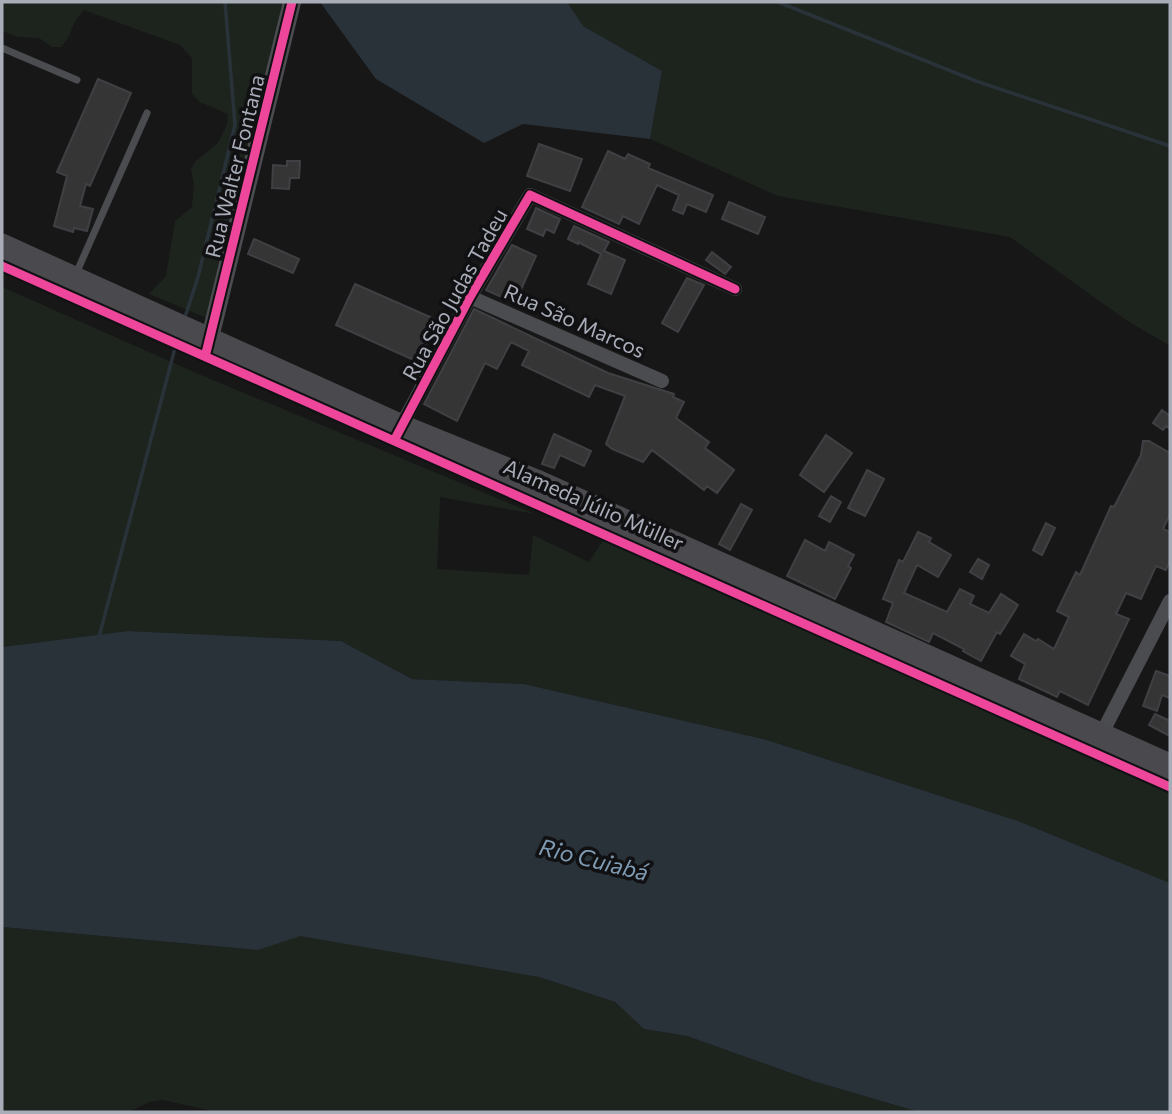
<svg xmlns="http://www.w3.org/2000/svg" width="1172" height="1114" font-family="Commissioner,sans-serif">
<rect width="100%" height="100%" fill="#171717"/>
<path fill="#1d241e" d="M2,2h281l-74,317 -60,-25 17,-18 9,-55 17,-14 2,-23 -3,-15 4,-7 23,-19 9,-18 1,-11 -28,-12 -8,-8v-36l-12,-13 -96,-35c-14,14 -11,25 -23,37h-9l-13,-9 -21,-1 -16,-6z
M567,2h603v344l-44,-26 -116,-83 -232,-41 -128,-57 12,-68 -80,-45z
M2,287l199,88 334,139 -95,-17 -3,72 92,6 4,-40 56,27 17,-26 564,251v96l-152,-62 -251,-81 -243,-56 -112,-5 -71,-38 -213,-10 -126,16z
M2,927l256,23 42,-15 239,42 76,25 29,27 43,7 126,45 106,31h-702l-54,-12 -13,2 -22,10h-126z"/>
<path fill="#2a3239" d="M320,2h247l16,24 79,45 -12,68 -127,-15 -39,19 -108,-64z
M128,631l213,10 71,38 112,5 243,56 251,81 152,62v229h-251l-106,-31 -126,-45 -43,-7 -29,-27 -76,-25 -239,-41 -42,14 -256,-23v-280z"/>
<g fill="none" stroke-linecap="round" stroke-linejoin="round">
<path stroke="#2a3239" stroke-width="3.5" d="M778,2l198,79 194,65
M186,314l12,-37 37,-152 -10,-123
M99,637l76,-289"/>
</g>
<path fill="#353536" stroke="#3f4043" stroke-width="2" d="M98,79l33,14 -41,93 -4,-2 -6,22 13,3 -6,22 -13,-3 -1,4 -19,-6 13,-50 -10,-4z
M539,144l43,15 -12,32 -43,-15z
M608,151l17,8 3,-5 22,10 -2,4 65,27 -7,17 -19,-8 -4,10 -10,-4 6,-15 -22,-10 -18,39 -16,-8 -4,8 -37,-17z
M287,161h13l-1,17h-9l-1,11 -17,-1 1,-23 14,1z
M729,202l36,15 -7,17 -36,-15z
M536,208l24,11 -6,14 -8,-4 -3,7 -16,-7z
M574,226l35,16 -5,9 21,9 -14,34 -23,-10 13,-30 -23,-12v2l-10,-5z
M254,239l45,20 -6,14 -45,-19z
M512,245l24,11 -21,47 -29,-13z
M712,252l19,15 -6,7 -19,-14z
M687,278l17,7 -26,47 -16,-9z
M355,284l82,36 -19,42 -82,-37z
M474,309l134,64 66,21 -1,3 11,5 -8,16 33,24 -4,6 29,22 -17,23 -10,-7 -3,4 -52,-40 -9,12 -31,-13 -6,-5 19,-48 -30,-11 -6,12 -67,-32 7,-14 -18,-9 -14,27 -12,-6 -28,58 -33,-17z
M1162,410l8,6v13l-4,-3 -3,4 -10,-7z
M554,434l37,17 -7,15 -24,-11 -6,13 -12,-4z
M826,435l26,18 -28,39 -24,-17z
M1143,441h6l21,12v61l-7,15 7,3v28l-4,10 -10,-4 -15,33 -15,-6 -10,21 13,5 -41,86 -28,-14 -3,6 -38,-18 6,-15 -14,-8 13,-22 12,7 2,-2 16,10 15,-32 -12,-6 19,-39 4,3 31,-69 3,1 27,-52z
M867,470l17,9 -19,37 -17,-8z
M831,496l10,6 -11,20 -11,-6z
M741,504l11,6 -22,40 -11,-6z
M1046,523l9,5 -13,27 -9,-5z
M918,532l13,6 -2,4 22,13 -13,22 -21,-12 -13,28 43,19 13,-23 14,7 -4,8 19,9 12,-19 17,11 -18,29 -3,-2 -16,29 -18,-10 1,-2 -31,-16 -4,9 -43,-20 7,-19 -10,-4 16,-39 4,2z
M805,540l20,11 4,-9 25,13 -6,11 3,2 -16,31 -48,-23z
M978,559l11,6 -7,14 -12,-7z
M1156,671l14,5v22l-8,-3 -5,16 -14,-5z
M1155,714l15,7v15l-21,-11z"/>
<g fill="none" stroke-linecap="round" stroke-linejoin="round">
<path stroke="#4b4c50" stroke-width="7" d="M2,48l75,32
M75,276l72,-163"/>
<path stroke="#4b4c50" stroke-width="14" d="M470,297l192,84
M398,432l72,-135 60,-102 205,94
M1099,739l71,-138"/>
<path stroke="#4b4c50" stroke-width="18" d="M207,350l85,-348"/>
<path stroke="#4a4a4e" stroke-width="19" d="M2,243l400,181 135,55 633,284
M2,262l814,359 354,159"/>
<g stroke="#111113" stroke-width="13">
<path id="cycleway" d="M2,266l1168,521
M206,353l86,-351
M396,437l74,-140 60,-102 205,94"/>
</g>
<use href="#cycleway" stroke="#ed469a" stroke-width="9"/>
</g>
<g text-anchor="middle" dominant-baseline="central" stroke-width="7" stroke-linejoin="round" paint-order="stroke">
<g font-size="21" fill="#a8adb8" stroke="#111113">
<text transform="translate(234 166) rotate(-76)">Rua Walter Fontana</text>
<text transform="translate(454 294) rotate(-61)">Rua São Judas Tadeu</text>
<text transform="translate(575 320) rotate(24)">Rua São Marcos</text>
<text transform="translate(594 504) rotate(24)">Alameda Júlio Müller</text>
</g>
<g font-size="23" font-style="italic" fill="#7f9bb3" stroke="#111113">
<text transform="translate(594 859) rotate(14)">Rio Cuiabá</text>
</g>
</g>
<rect width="1172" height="1114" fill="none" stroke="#a8adb8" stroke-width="7"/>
</svg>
